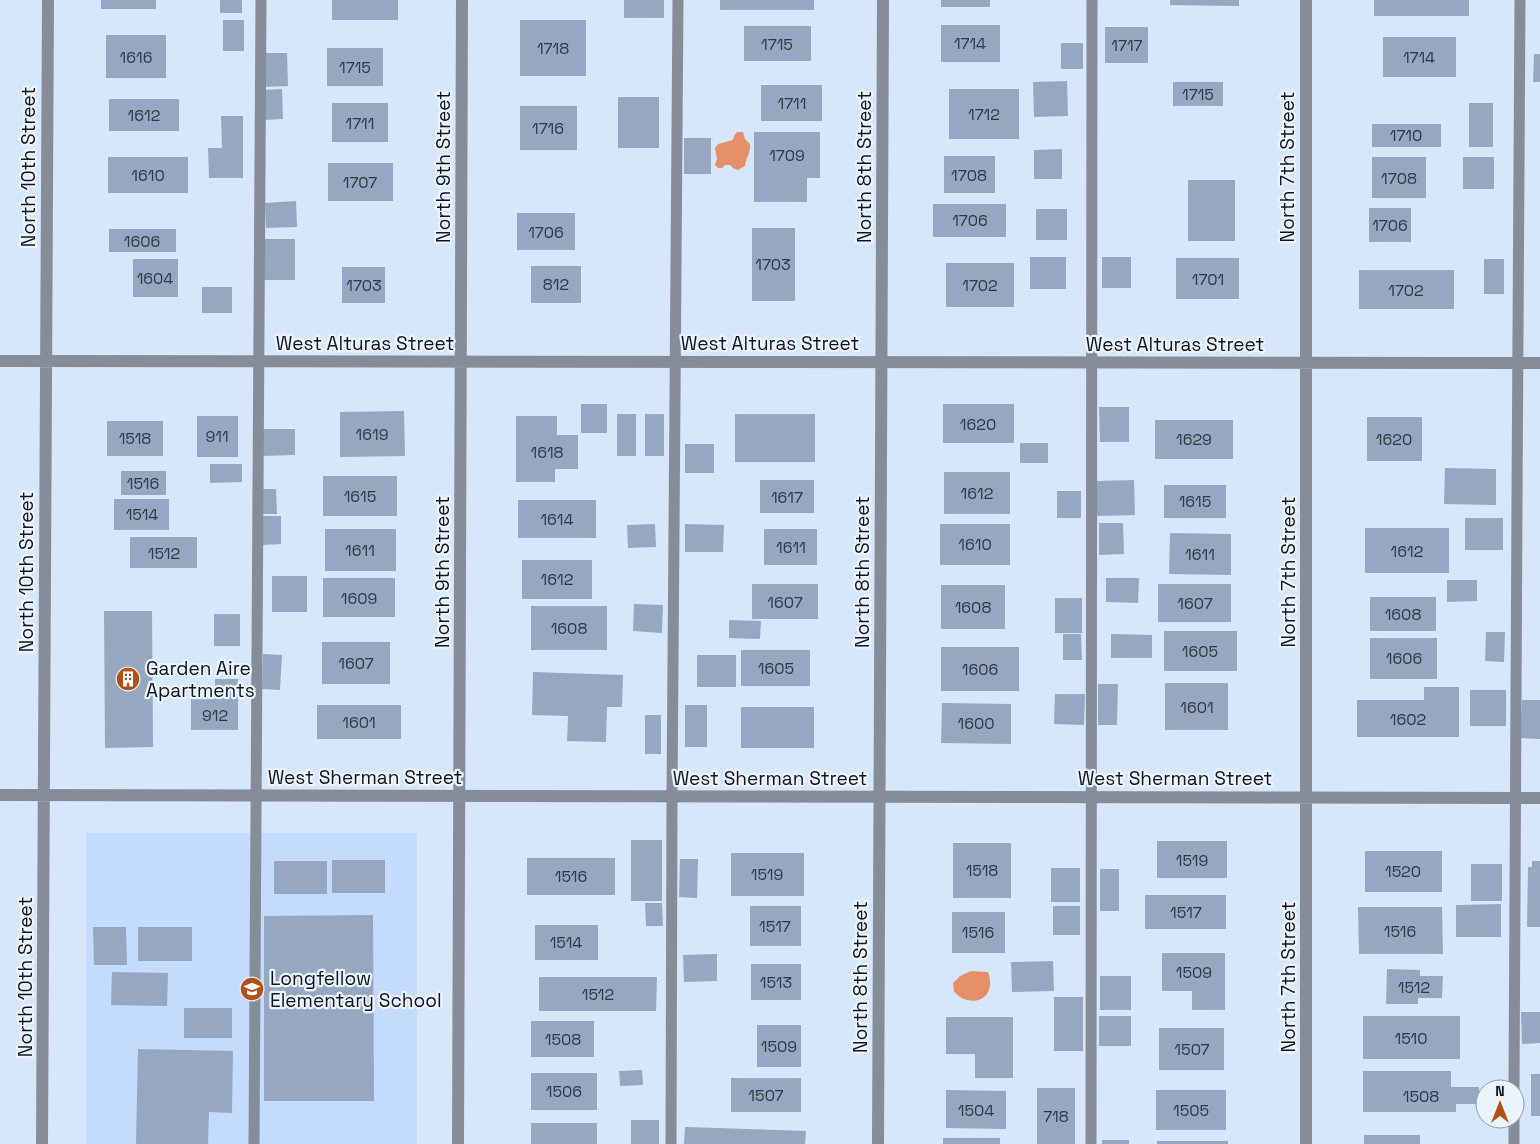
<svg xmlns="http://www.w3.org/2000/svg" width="1540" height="1144" font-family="'Space Grotesk',sans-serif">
<rect width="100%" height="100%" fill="#d6e6fb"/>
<path fill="#c3dbfc" d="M86,833h331v311h-331z"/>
<path fill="#e59068" d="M737,132h6l2,7 5,5c1,9 -4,13 -5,22l-7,4 -5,-2 -3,-3h-5l-3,3h-4l-3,-3 2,-6 -2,-11 3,-4 15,-4 1,-4z
M971,971l17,1c7,18 -4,34 -24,27 -4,-1 -7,-5 -10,-7l-1,-9 7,-7z"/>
<path fill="#96a8c1" d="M101,0h55v9h-55z
M220,0h22v13h-22z
M332,0h66v20h-66z
M624,0h40v18h-40z
M720,0h94v10h-94z
M941,0h49v7h-49z
M1170,0h69v6l-69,-1z
M1374,0h95v16h-95z
M223,20h21v31h-21z
M520,20h66v56h-66z
M941,25h59v37h-59z
M744,26h67v35h-67z
M1105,27h43v36h-43z
M106,35h60v43h-60z
M1383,37h73v40h-73z
M1061,43h22v26h-22z
M327,48h56v38h-56z
M262,53h25l1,33 -25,1z
M1534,54h6v28h-7z
M1067,81l1,35 -34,1 -1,-35z
M1173,82h50v24h-50z
M761,85h61v36h-61z
M282,89l1,30 -20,1 -1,-30z
M949,89h70v50h-70z
M618,97h41v51h-41z
M109,99h70v32h-70z
M332,103h56v39h-56z
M1469,103h24v44h-24z
M520,106h57v44h-57z
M221,116h22v62h-34l-1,-30h14z
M1372,124h69v23h-69z
M754,132h66v46h-13v24h-53z
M684,138h27v36h-27z
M1062,149v30h-28v-29z
M944,156h51v37h-51z
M108,157h80v36h-80z
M1372,157h54v41h-54z
M1463,157h31v32h-31z
M328,163h65v38h-65z
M1188,180h47v61h-47z
M296,201l1,26 -31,1 -1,-25z
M933,204h73v33h-73z
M1369,208h42v34h-42z
M1036,209h31v31h-31z
M517,213h58v37h-58z
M752,228h43v73h-43z
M109,229h67v23h-67z
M264,239h31v41h-31z
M1030,257h36v32h-36z
M1102,257h29v31h-29z
M1176,258h63v41h-63z
M133,259h45v38h-45z
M1484,259h20v35h-20z
M946,263h68v44h-68z
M531,266h50v37h-50z
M342,267h43v36h-43z
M1359,270h95v39h-95z
M202,287h30v26h-30z
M581,404h26v29h-26z
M943,404h71v39h-71z
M1099,407h30v35h-29z
M404,411l1,45 -65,1v-45z
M617,414h19v42h-19z
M645,414h19v42h-19z
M735,414h80v48h-80z
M197,416h41v41h-41z
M516,416h41v19h21v34h-23v13h-39z
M1367,417h55v44h-55z
M1155,420h78v39h-78z
M107,421h56v35h-56z
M262,429h33v26l-32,1z
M1020,443h28v20h-28z
M685,444h29v29h-29z
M210,464h32v18l-32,1z
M1445,468l51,1v36l-52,-1z
M121,471h45v24h-45z
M944,472h66v42h-66z
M323,476h74v40h-74z
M760,480h54v33h-54z
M1134,480l1,35 -38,1v-35z
M1164,485h62v33h-62z
M263,489h13l1,25h-14z
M1057,491h24v27h-24z
M114,499h55v31h-55z
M518,500h78v38h-78z
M262,516h19v28l-19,1z
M1465,518h38v32h-38z
M1099,523h24l1,31 -25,1z
M655,524l1,23 -28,1 -1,-23z
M685,524l39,1 -1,27h-38z
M940,524h70v41h-70z
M1365,528h84v45h-84z
M325,529h71v42h-71z
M764,529h53v36h-53z
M1170,533l61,1v41l-62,-1z
M130,537h67v31h-67z
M522,560h70v39h-70z
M272,576h35v36h-35z
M323,578h72v39h-72z
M1106,578h33l-1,25 -32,-1z
M1447,580h30v21l-30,1z
M752,584h66v35h-66z
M1158,584h73v38h-73z
M941,585h64v44h-64z
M1370,597h66v34h-66z
M1055,598h27v35h-27z
M634,604l29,1 -1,28 -29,-2z
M531,606h76v44h-76z
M104,611h48l1,136 -48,1z
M214,614h26v32h-26z
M729,620l32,1 -1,18 -31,-1z
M1164,631h73v40h-73z
M1486,632h19l-1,30 -19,-1z
M1063,634h18l1,26h-19z
M1111,634l41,1v23h-41z
M1370,638h67v41h-67z
M322,642h68v42h-68z
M941,647h78v44h-78z
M741,650h69v36h-69z
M263,654l19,1 -2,35 -18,-1z
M697,655h39v32h-39z
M533,672l90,3 -1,32h-15l-1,35 -39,-1 1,-25 -36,-1z
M215,679h23v51h-47v-31h24z
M1165,683h63v47h-63z
M1098,684h20l-1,41h-19z
M1424,687h35v50h-102v-37h67z
M1470,690h36v36h-36z
M1055,694h30l-1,31 -30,-1z
M1522,700h18v39l-20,-1z
M942,703l69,1v40l-70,-1z
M317,705h84v34h-84z
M685,705h22v42h-22z
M741,707h73v41h-73z
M645,715h16v39h-16z
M631,840h31v61h-31z
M1157,841h70v37h-70z
M953,843h58v55h-58z
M1365,851h77v41h-77z
M731,853h73v43h-73z
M527,858h88v37h-88z
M680,859h18l-1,39 -18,-1z
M332,860h53v33h-53z
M274,861h53v33h-53z
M1532,861h8v66h-13l1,-60h4z
M1471,864h31v37h-31z
M1051,868h29v34h-29z
M1100,869h19v42h-19z
M1145,895h81v34h-81z
M645,903h17l1,23h-17z
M1501,904v33h-45v-32z
M750,906h51v40h-51z
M1053,906h27v29h-27z
M1358,907h84l1,47h-84z
M952,912h53v41h-53z
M373,915l1,186h-110v-185z
M535,925h63v35h-63z
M93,927h33l1,38h-33z
M138,927h54v34h-54z
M1162,953h63v57h-33v-19h-30z
M717,954v27l-33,1 -1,-27z
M1053,961l1,30 -42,1 -1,-30z
M751,964h50v36h-50z
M1387,969l33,1v6h23l-1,22h-24v6h-32z
M112,972l56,1 -1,33 -56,-1z
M1100,976h31v34h-31z
M539,977h118l-1,34h-117z
M1054,997h29v54h-29z
M184,1008h48v30h-48z
M1521,1012h19v31l-18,1z
M1099,1016h32v30h-32z
M1363,1016h97v43h-97z
M946,1017h67v61h-38v-24h-29z
M531,1021h63v36h-63z
M757,1025h44v42h-44z
M1159,1028h65v42h-65z
M138,1049l95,2 -1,62 -23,-1 -1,32h-72z
M642,1070l1,15 -23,1 -1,-15z
M1363,1071h88v16h28v17h-23v8h-93z
M531,1073h66v37h-66z
M1531,1074h9v42h-9z
M731,1078h70v34h-70z
M1037,1088h38v56h-38z
M946,1090l60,1v38l-60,-1z
M1156,1090h70v40h-70z
M631,1120h28v24h-28z
M531,1123h66v21h-66z
M685,1127l121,4 -1,13h-121z
M1364,1135h56v9h-56z
M943,1138h57v6h-57z
M1102,1140h27v4h-27z
M1157,1141h71v3h-71z"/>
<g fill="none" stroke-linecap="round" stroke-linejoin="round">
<path stroke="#858d98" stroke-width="11" d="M1514,1089c0,-363 5,-726 6,-1089
M1514,1119v25
M254,1144l7,-1144
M671,1144l1,-348 6,-796
M1091,1144l1,-1144"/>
<path stroke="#858d98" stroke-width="12" d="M1306,0v1144
M0,361l1540,2
M0,795l1540,3
M42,1144l6,-1144
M458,1144l4,-1144"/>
<path stroke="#858d98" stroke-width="12" d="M878,1144l5,-1144"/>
</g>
<defs>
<g id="building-disc" transform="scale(1.25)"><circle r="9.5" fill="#b25015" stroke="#ebf3fd"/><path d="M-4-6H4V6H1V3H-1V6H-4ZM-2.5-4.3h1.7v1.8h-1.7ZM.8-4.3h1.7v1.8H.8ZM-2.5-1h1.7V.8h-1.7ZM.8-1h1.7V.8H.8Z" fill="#fff"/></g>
<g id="school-disc" transform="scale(1.25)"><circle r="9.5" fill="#b25015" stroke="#ebf3fd"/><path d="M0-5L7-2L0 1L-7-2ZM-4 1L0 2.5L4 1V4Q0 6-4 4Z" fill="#fff"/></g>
</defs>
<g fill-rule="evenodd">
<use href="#building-disc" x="128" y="679"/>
<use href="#school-disc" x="252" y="989"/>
</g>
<g text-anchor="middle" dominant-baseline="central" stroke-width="4.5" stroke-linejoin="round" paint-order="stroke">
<g font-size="16" fill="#303946">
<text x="970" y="43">1714</text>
<text x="777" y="44">1715</text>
<text x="1127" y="45">1717</text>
<text x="553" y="48">1718</text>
<text x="136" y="57">1616</text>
<text x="1419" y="57">1714</text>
<text x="355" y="67">1715</text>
<text x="1198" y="94">1715</text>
<text x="792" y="103">1711</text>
<text x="984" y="114">1712</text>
<text x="144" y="115">1612</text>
<text x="360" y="123">1711</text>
<text x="548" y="128">1716</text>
<text x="1406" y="135">1710</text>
<text x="787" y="155">1709</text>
<text x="148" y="175">1610</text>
<text x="969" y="175">1708</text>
<text x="1399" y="178">1708</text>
<text x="360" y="182">1707</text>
<text x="970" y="220">1706</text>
<text x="1390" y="225">1706</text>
<text x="546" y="232">1706</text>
<text x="142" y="241">1606</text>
<text x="773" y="264">1703</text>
<text x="155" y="278">1604</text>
<text x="1208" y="279">1701</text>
<text x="556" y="284">812</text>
<text x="364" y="285">1703</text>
<text x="980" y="285">1702</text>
<text x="1406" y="290">1702</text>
<text x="978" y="424">1620</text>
<text x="372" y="434">1619</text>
<text x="217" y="436">911</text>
<text x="135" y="438">1518</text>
<text x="1194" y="439">1629</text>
<text x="1394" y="439">1620</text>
<text x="547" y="452">1618</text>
<text x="143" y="483">1516</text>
<text x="977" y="493">1612</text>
<text x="360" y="496">1615</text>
<text x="787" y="497">1617</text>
<text x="1195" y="501">1615</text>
<text x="142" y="514">1514</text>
<text x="557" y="519">1614</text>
<text x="975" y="544">1610</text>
<text x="791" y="547">1611</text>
<text x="360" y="550">1611</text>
<text x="1407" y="551">1612</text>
<text x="164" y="553">1512</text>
<text x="1200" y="554">1611</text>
<text x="557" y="579">1612</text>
<text x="359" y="598">1609</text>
<text x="785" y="602">1607</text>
<text x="1195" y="603">1607</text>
<text x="973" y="607">1608</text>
<text x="1403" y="614">1608</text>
<text x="569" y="628">1608</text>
<text x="1200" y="651">1605</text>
<text x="1404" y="658">1606</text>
<text x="356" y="663">1607</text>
<text x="776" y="668">1605</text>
<text x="980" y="669">1606</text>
<text x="1197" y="707">1601</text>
<text x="215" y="715">912</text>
<text x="1408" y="719">1602</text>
<text x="359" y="722">1601</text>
<text x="976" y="723">1600</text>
<text x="1192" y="860">1519</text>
<text x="982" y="870">1518</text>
<text x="1403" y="871">1520</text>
<text x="767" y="874">1519</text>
<text x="571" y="876">1516</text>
<text x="1186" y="912">1517</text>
<text x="775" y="926">1517</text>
<text x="1400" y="931">1516</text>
<text x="978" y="932">1516</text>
<text x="566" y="942">1514</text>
<text x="1194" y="972">1509</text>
<text x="776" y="982">1513</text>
<text x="1414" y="987">1512</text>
<text x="598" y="994">1512</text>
<text x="1411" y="1038">1510</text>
<text x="563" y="1039">1508</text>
<text x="779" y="1046">1509</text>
<text x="1192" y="1049">1507</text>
<text x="564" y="1091">1506</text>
<text x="766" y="1095">1507</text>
<text x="1421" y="1096">1508</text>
<text x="976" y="1110">1504</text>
<text x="1191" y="1110">1505</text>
<text x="1056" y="1116">718</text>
</g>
<g font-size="19" fill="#0e141d" stroke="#ebf3fd">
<text transform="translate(28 167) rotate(-90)">North 10th Street</text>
<text transform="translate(443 167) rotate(-90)">North 9th Street</text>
<text transform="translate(864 167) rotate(-90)">North 8th Street</text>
<text transform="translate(1287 167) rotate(-90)">North 7th Street</text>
<text x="365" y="343">West Alturas Street</text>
<text x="770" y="343">West Alturas Street</text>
<text x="1175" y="344">West Alturas Street</text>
<text transform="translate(26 572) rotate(-90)">North 10th Street</text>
<text transform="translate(442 572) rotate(-90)">North 9th Street</text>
<text transform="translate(862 572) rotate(-90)">North 8th Street</text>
<text transform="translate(1288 572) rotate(-90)">North 7th Street</text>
<text x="365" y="777">West Sherman Street</text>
<text x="770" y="778">West Sherman Street</text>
<text x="1175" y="778">West Sherman Street</text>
<text transform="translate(25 977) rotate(-90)">North 10th Street</text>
<text transform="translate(860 977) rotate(-90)">North 8th Street</text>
<text transform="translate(1288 977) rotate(-90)">North 7th Street</text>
</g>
<g font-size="19" fill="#0e141d" stroke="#ebf3fd" text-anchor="start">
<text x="146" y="668">Garden Aire<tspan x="146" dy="22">Apartments</tspan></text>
<text x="270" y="978">Longfellow<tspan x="270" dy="22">Elementary School</tspan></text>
</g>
</g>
<g transform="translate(1500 1104)"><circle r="24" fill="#ebf3fd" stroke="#939aa3"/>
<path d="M0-4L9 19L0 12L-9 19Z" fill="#b25015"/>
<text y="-8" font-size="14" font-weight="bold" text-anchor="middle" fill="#0e141d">N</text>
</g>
</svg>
